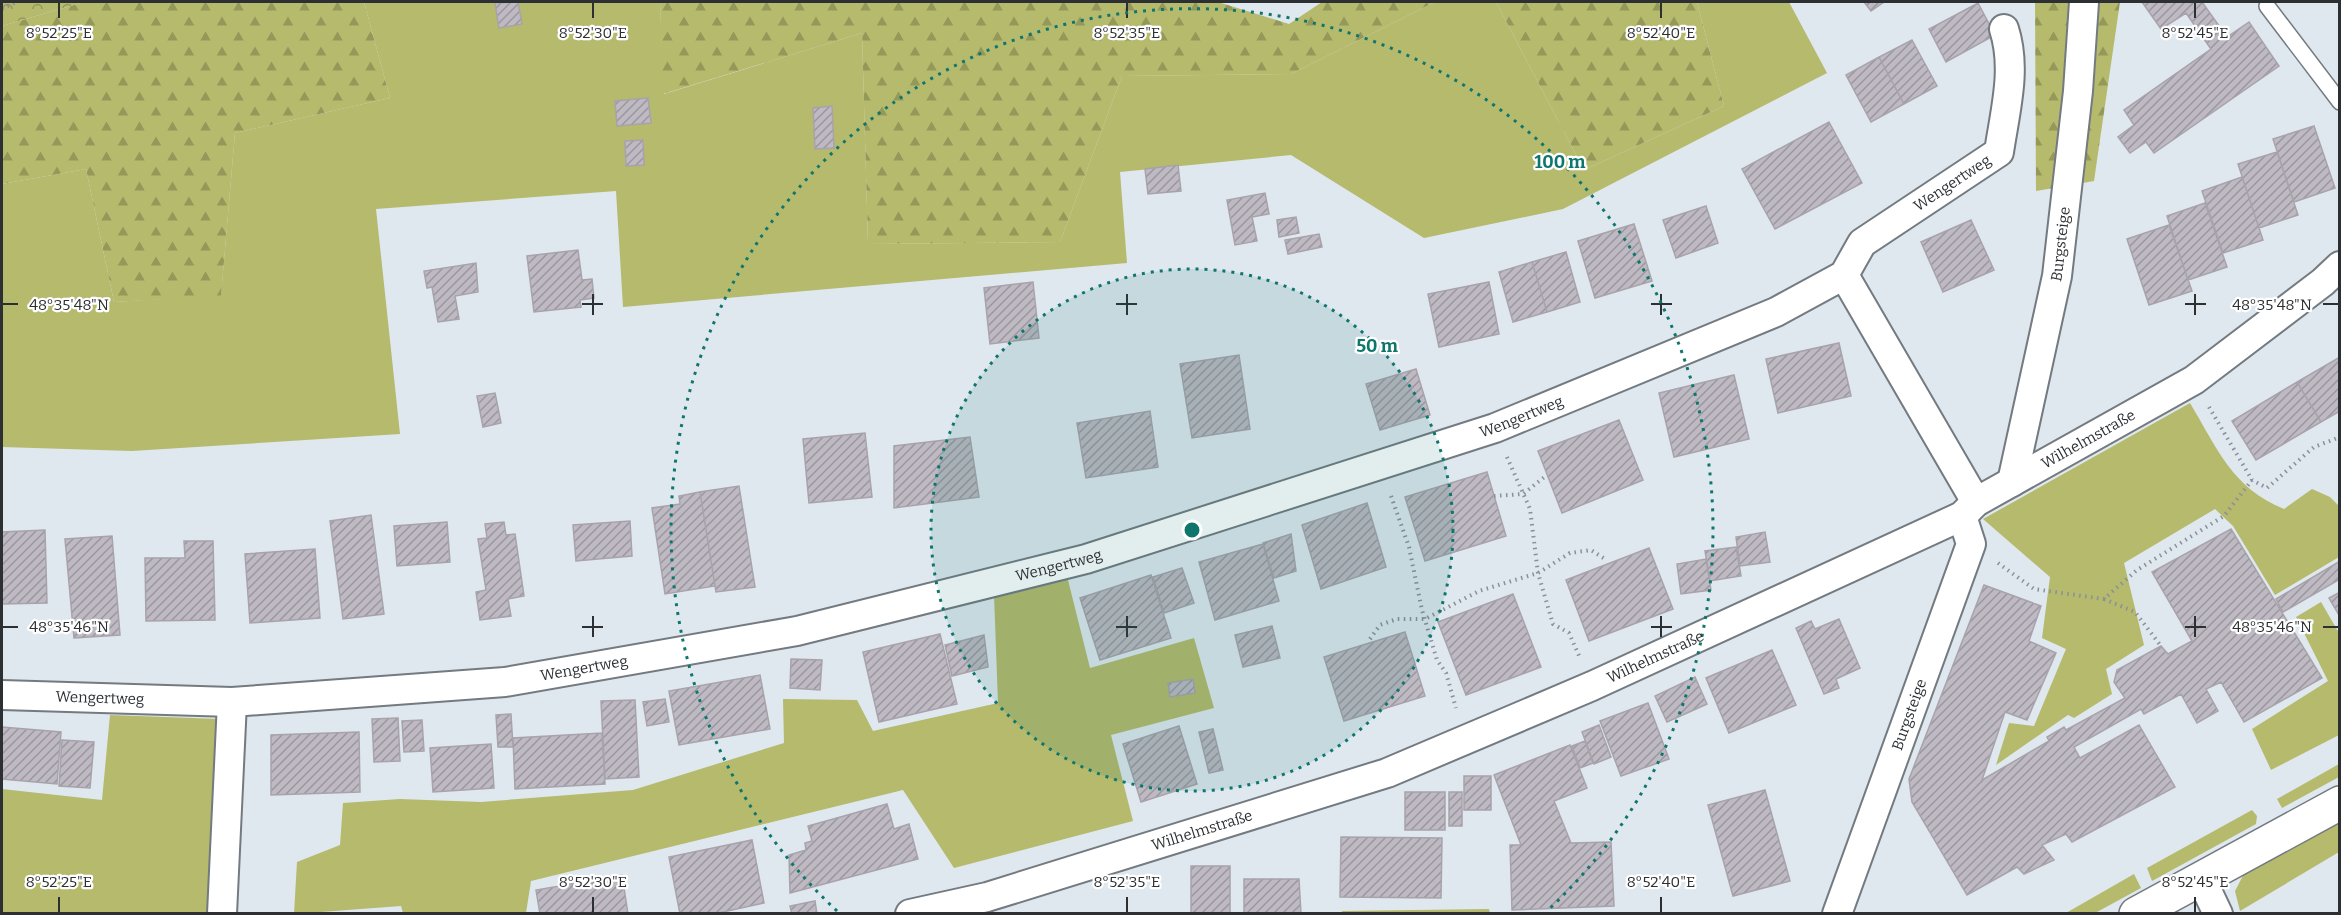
<svg xmlns="http://www.w3.org/2000/svg" width="2341" height="915" font-family="Bitter,serif">
<defs>
<pattern id="forest-firs" width="22" height="20" patternUnits="userSpaceOnUse" patternTransform="scale(1.5)"><rect width="22" height="20" fill="#b5ba6c"/><path d="M5 1l3.5 6h-7zM16 11l3.5 6h-7z" fill="#949859"/></pattern>
<pattern id="park-crowns" width="20" height="18" patternUnits="userSpaceOnUse" patternTransform="scale(1.5)"><rect width="20" height="18" fill="#b5ba6c"/><path d="M2 6a3 3 0 1 1 6 0M12 15a3 3 0 1 1 6 0" fill="none" stroke="#949859"/></pattern>
<pattern id="building-hatch" width="6" height="6" patternUnits="userSpaceOnUse" patternTransform="scale(1.5)"><rect width="6" height="6" fill="#beb9c2"/><path d="M-1 1l2-2M0 6l6-6M5 7l2-2" fill="none" stroke="#9b979e"/></pattern>
</defs>
<rect width="100%" height="100%" fill="#dfe7ef"/>
<path fill="#b5ba6c" d="M364,2h296l4,92 198,-61 6,211 192,-2 62,-166 169,-2 144,-72h61l88,168 140,-64 -27,-104h92l38,71 -264,136 -139,29 -133,-83 -171,17 7,91 -504,44 -7,-116 -240,18 24,225 -268,17 -130,-4v-263l84,-15 28,133 107,-7 14,-162 155,-35z
M2190,403c27,45 42,85 94,106l28,-20 18,8 9,9v51l-64,38 -42,-69 -18,-17 -91,54 20,82 -38,24 6,25 -38,24 -6,-3 -72,50 13,-42 25,3 32,-77 -24,-11 8,-61 -67,-58z
M1067,576l23,92 104,-30 20,70 -103,27 22,86 -179,47 -51,-78 -372,91 -5,32h-123l-2,-7 -107,8 3,-52 43,-17 3,-42 57,-4 81,3 152,-12 151,-47 -1,-44 74,1 16,31 125,-28 -4,-108z
M2321,602l18,31v102l-68,35 -19,-41 76,-48 -32,-64z
M110,715l110,4 -10,194 -208,1v-125l100,11z
M2339,764v13l-57,31 -5,-9z
M2252,810l5,6 -1,8 -104,57 -5,-13z
M2339,818v34l-99,59 -5,-20 13,-25z
M2134,874l7,14 -44,24 -31,1z
M1489,909l1,4h-148v-2z"/>
<path fill="url(#forest-firs)" d="M84,2h280l26,96 -155,35 -14,163 -107,6 -28,-133 -84,15v-158z
M660,2h558l71,22 33,-22h113l-144,72 -169,2 -62,166 -192,2 -6,-211 -199,61z
M1496,2h201l27,104 -140,64z
M2035,2h85l-26,179 -58,10z"/>
<path fill="url(#park-crowns)" d="M2,2h82l-82,24z"/>
<path fill="url(#building-hatch)" stroke="#a8a3ab" stroke-width="1.5" d="M518,2l4,22 -23,4 -4,-25z
M1864,2h20l-13,9z
M2142,2h60l25,35 22,-15 30,44 -125,87 -8,-11 -16,11 -12,-16 16,-12 -10,-15 87,-61 -25,-36 -25,16z
M1978,3l17,32 -49,27 -17,-33z
M1912,40l25,46 -33,18 -25,-47z
M1879,57l25,47 -33,18 -25,-47z
M648,98l3,25 -34,3 -2,-25z
M832,106l2,42 -19,1 -2,-41z
M1829,122l33,61 -87,46 -33,-60z
M2314,126l21,62 -41,14 -21,-63z
M643,140l1,25 -18,1 -1,-25z
M2277,152l21,63 -39,13 -21,-64z
M1178,165l3,26 -33,3 -3,-25z
M2242,177l21,63 -40,13 -21,-62z
M1265,193l4,21 -17,3 5,24 -22,4 -8,-45z
M2205,203l22,64 -39,13 -21,-64z
M1706,206l12,37 -42,15 -13,-38z
M1296,217l3,16 -20,4 -2,-17z
M1971,220l23,50 -51,22 -22,-50z
M1634,224l18,57 -57,17 -17,-57z
M2169,225l23,66 -43,14 -22,-66z
M1319,234l3,13 -34,7 -3,-14z
M578,250l4,30 10,-1 2,19 -14,2 1,7 -47,5 -7,-56z
M1566,252l14,50 -33,10 -15,-50z
M1532,262l15,50 -34,10 -14,-50z
M476,263l2,29 -23,4 4,23 -21,3 -6,-35 -5,1 -3,-17z
M1033,282l6,56 -49,6 -6,-56z
M1489,282l10,52 -60,13 -11,-53z
M1839,343l12,53 -73,17 -12,-54z
M1239,355l11,74 -58,9 -12,-74z
M2340,357v54l-19,11 -24,-40z
M1416,369l14,46 -50,15 -14,-46z
M1734,375l15,64 -75,18 -15,-64z
M2297,382l24,40 -65,38 -24,-39z
M495,393l6,30 -18,4 -6,-31z
M1150,411l8,56 -72,11 -9,-55z
M1619,420l24,60 -81,33 -24,-62z
M865,433l7,64 -63,6 -6,-64z
M970,437l9,60 -85,11v-62z
M1487,472l19,64 -81,25 -20,-64z
M739,486l16,101 -39,5 -16,-100z
M700,492l15,94 -50,8 -13,-86 28,-4 -1,-8z
M1367,503l19,64 -65,22 -19,-64z
M371,515l13,99 -41,5 -13,-98z
M630,521l2,35 -56,5 -3,-36z
M447,522l3,40 -53,4 -3,-40z
M504,522l2,13 9,-1 9,62 -16,3 3,17 -31,4 -4,-28 10,-2 -8,-51 9,-1 -2,-14z
M2231,529l91,149 -78,44 -23,-40 -15,7 12,22 -21,12 -16,-29 -37,20 -3,-5 -67,38 6,11 59,-33 36,62 -103,55 -6,-8 -24,11 12,15 -30,14 -7,-7 -50,28 -55,-93 -3,-23 75,-194 57,21 -12,35 27,12 -29,67 -22,-8 -23,68 67,-39 -2,-4 17,-10 2,3 59,-32 -11,-16 3,-12 44,-24 7,8 24,-13 -40,-69z
M45,530l2,73 -45,1v-72z
M1765,532l5,30 -30,4 -4,-29z
M1291,534l5,37 -22,7 -11,-35z
M112,536l8,99 -46,3 -9,-99z
M184,541h29l2,79 -69,1 -1,-63h40z
M1263,544l16,57 -64,19 -16,-58z
M1736,547l5,29 -31,5 -5,-30z
M1649,548l24,61 -84,32 -23,-61z
M315,549l5,69 -70,5 -5,-69z
M1706,559l5,31 -30,4 -4,-30z
M2340,561v18l-57,33 -7,-13z
M1182,568l12,35 -30,10 -11,-36z
M1151,575l20,63 -71,22 -20,-62z
M2340,592v25l-11,-19z
M1513,594l28,73 -75,28 -28,-73z
M1839,619l21,49 -24,11 3,9 -15,6 -28,-66 15,-7 4,8z
M1272,626l8,32 -37,9 -8,-32z
M1405,632l20,64 -81,25 -20,-64z
M940,634l17,70 -78,18 -16,-70z
M984,635l4,32 -36,9 -7,-31z
M1772,650l24,55 -67,28 -23,-55z
M791,659l31,1 -2,30 -30,-2z
M760,675l10,54 -91,16 -10,-54z
M1695,677l12,27 -40,18 -12,-26z
M1193,679l2,14 -25,4 -2,-14z
M665,699l4,23 -22,4 -4,-24z
M635,700l4,77 -34,2 -4,-78z
M1648,703l21,56 -48,17 -21,-55z
M511,714l2,33h-15l-2,-32z
M398,718l2,43 -26,1 -2,-43z
M422,720l2,31 -20,1 -2,-31z
M1599,725l12,32 -17,7 -12,-32z
M1179,726l18,58 -56,18 -18,-58z
M2,727l59,5 -4,52 -55,-5z
M1213,729l10,41 -14,3 -10,-41z
M359,732l1,60 -89,3v-60z
M602,733l3,51 -90,5 -2,-51z
M62,740l32,2 -4,46 -31,-2z
M1585,741l8,22 -13,5 -8,-22z
M491,744l3,44 -61,4 -3,-44z
M1570,745l17,43 -33,13 17,42 40,-1 3,64 -102,4 -2,-65h11l-27,-70z
M1464,776h27v34h-27z
M1765,790l25,91 -57,15 -25,-91z
M1405,792h40v38h-40z
M1449,792h13v34h-13z
M887,804l7,25 15,-5 9,35 -128,34 -1,-38 17,-5 -1,-7 7,-2 -4,-15z
M1341,837l101,1 -1,60 -101,-1z
M752,840l12,63 -50,11h-34l-11,-57z
M1191,866h39v48h-39z
M622,875l6,39h-88l-4,-24z
M1244,879h55l2,35h-57z
M815,901l2,13h-25l-2,-8z"/>
<g fill="none" stroke-linecap="round" stroke-linejoin="round">
<g stroke="#737a80" stroke-width="18">
<path id="service" d="M2267,6l73,96"/>
</g>
<g stroke="#737a80" stroke-width="32">
<g id="minor">
<path d="M1844,275l132,227"/>
<path id="s1" d="M2012,482l45,-206 21,-185 6,-89"/>
<path id="s2" d="M2,695l230,7 273,-20 292,-51 289,-72 409,-131 281,-116 68,-37 18,-32 137,-91c6,-41 18,-83 5,-123"/>
<path d="M2201,878l17,36"/>
<path d="M222,914l10,-212"/>
<path id="s3" d="M910,914l77,-17 400,-124 205,-87 370,-170 14,-14 218,-122 129,-98 17,-16"/>
<path id="s4" d="M1837,914l134,-370 -9,-28"/>
</g>
</g>
<g stroke="#737a80" stroke-width="36">
<path id="secondary" d="M2136,914l204,-111"/>
</g>
<path stroke="#8b9096" stroke-width="4" stroke-dasharray="1.5 4.5" stroke-linecap="butt" d="M2,9l14,-7
M2209,407l43,73 15,8 47,-41 26,-10
M1507,457l23,52 8,64 15,51 16,9 11,25
M1391,496l18,51 13,63 15,50 9,13 10,35
M1494,496l29,-2 24,-19
M1998,563l36,26 70,10 33,-29 87,-54 28,-36
M2104,599l31,13 26,34
M1370,639l10,-14 17,-6h28l54,-28 59,-18 32,-20 21,-3 14,9"/>
<use href="#service" stroke="#fff" stroke-width="15"/>
<use href="#minor" stroke="#fff" stroke-width="28"/>
<use href="#secondary" stroke="#fff" stroke-width="33"/>
</g>
<path fill="none" stroke="#2d3033" stroke-width="2" d="M59,3v15M593,3v15M1127,3v15M1661,3v15M2195,3v15M593,294v21M1127,294v21M1661,294v21M2195,294v21M3,304h15M582,304h21M1116,304h21M1651,304h21M2185,304h21M2323,304h15M593,616v21M1127,616v21M1661,616v21M2195,616v21M3,627h15M582,627h21M1116,627h21M1651,627h21M2185,627h21M2323,627h15M59,897v15M593,897v15M1127,897v15M1661,897v15M2195,897v15"/>
<circle cx="1192" cy="530" r="261" fill="#0f766e" fill-opacity=".12"/>
<g fill="none" stroke="#0f766e" stroke-width="3" stroke-dasharray="3 6">
<circle cx="1192" cy="530" r="261"/>
<path d="M837 911A521 521 0 1 1 1547 911"/>
</g>
<g text-anchor="middle" dominant-baseline="central" stroke-width="4.5" stroke-linejoin="round" paint-order="stroke">
<g font-size="15" fill="#2d3033" stroke="#fff">
<text stroke="none"><textPath href="#s2" startOffset="2054">Wengertweg</textPath></text>
<text stroke="none"><textPath href="#s1" startOffset="243">Burgsteige</textPath></text>
<text stroke="none"><textPath href="#s2" startOffset="1556">Wengertweg</textPath></text>
<text stroke="none"><textPath href="#s3" startOffset="1276">Wilhelmstraße</textPath></text>
<text stroke="none"><textPath href="#s2" startOffset="1070">Wengertweg</textPath></text>
<text stroke="none"><textPath href="#s3" startOffset="790">Wilhelmstraße</textPath></text>
<text stroke="none"><textPath href="#s2" startOffset="584">Wengertweg</textPath></text>
<text stroke="none"><textPath href="#s2" startOffset="98">Wengertweg</textPath></text>
<text stroke="none"><textPath href="#s4" startOffset="212">Burgsteige</textPath></text>
<text stroke="none"><textPath href="#s3" startOffset="304">Wilhelmstraße</textPath></text>
</g>
</g>
<g font-size="15" text-anchor="middle" fill="#2d3033" stroke="#fff" stroke-width="4.5" stroke-linejoin="round" paint-order="stroke">
<text x="59" y="38">8°52'25"E</text>
<text x="593" y="38">8°52'30"E</text>
<text x="1127" y="38">8°52'35"E</text>
<text x="1661" y="38">8°52'40"E</text>
<text x="2195" y="38">8°52'45"E</text>
<text x="69" y="310">48°35'48"N</text>
<text x="2272" y="310">48°35'48"N</text>
<text x="69" y="632">48°35'46"N</text>
<text x="2272" y="632">48°35'46"N</text>
<text x="59" y="887">8°52'25"E</text>
<text x="593" y="887">8°52'30"E</text>
<text x="1127" y="887">8°52'35"E</text>
<text x="1661" y="887">8°52'40"E</text>
<text x="2195" y="887">8°52'45"E</text>
</g>
<circle cx="1192" cy="530" r="9" fill="#0f766e" stroke="#fff" stroke-width="3"/>
<g font-size="18" text-anchor="middle" font-weight="bold" fill="#0f766e" stroke="#fff" stroke-width="4.5" stroke-linejoin="round" paint-order="stroke">
<text x="1560" y="168">100 m</text>
<text x="1377" y="352">50 m</text>
</g>
<rect width="2341" height="915" fill="none" stroke="#2d3033" stroke-width="6"/>
</svg>
